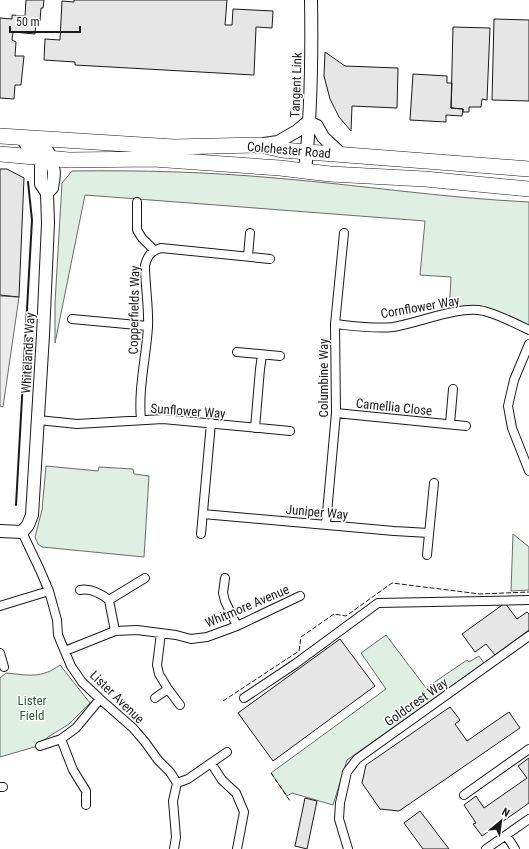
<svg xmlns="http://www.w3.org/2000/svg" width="529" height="849" font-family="'Roboto Condensed',sans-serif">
<rect width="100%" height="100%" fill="#fff"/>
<path fill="#e0efe3" stroke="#6a6a6a" d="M72,171c68,-1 136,1 203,7 85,7 169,20 254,24v128l-46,-19 -34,2 2,-36 -31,-2 5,-54 -340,-26 -30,148v-40l7,-120z
M46,466l52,5 1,-4 34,2 1,5 15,2 -5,81 -102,-10 -4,-3 -3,-7 7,-27z
M513,534l16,13v43l-18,1z
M386,635l40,53 41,-28 2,2 10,-6 5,7 -137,97 -14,45 -41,-12 -5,3 -16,-23 115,-84 -25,-36z
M60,665l30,38 -21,21 -21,13 -10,9 -38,11v-79l6,-5c22,2 35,6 54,-8z"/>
<path fill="#ededed" stroke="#6a6a6a" d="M0,296l19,1 -16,110 -3,-1z"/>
<path fill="#e6e6e6" stroke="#1a1a1a" d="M26,0h18l-1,8h-2l-1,13 -4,-1 -1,14 -22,-2 -1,8 4,2 -1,14h9l-3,29h-6l-1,14 -14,-1v-80l12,1v-4l13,1z
M74,0h153l-2,25h7l1,-16 40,2 -1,17 -16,-1 -2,48 -179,-10v-3l-31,-2 1,-21 15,1 2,-39 12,1z
M494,19l35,1v81l-37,-1z
M453,27l37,1 -3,72 -5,-1 -1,8h-12v5h-6v-3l-12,-1z
M325,52l20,14 53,2 -1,40 -45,-2 -1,25 -12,-14 -9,-18 -6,-23z
M413,74l34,2v7h5l-1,25 12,1 -1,7 -16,-1v7l-36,-2z
M0,169h7l17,9 -5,119 -19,-2z
M505,603l12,16 10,-7 2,2v16l-34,25 -9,-11 -11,8 -13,-18z
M340,639l35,47 -102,75 -35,-48z
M450,707l10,13 -5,4 12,17 42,-29 11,16 -121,83 -19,-2 -18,-26 4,-18z
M529,758v45l-47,33 -9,-12 3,-1 -12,-18 12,-9 8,12 43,-30 -9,-12z
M305,798l12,3 -10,48 -12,-3z
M420,811l29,38h-26l-19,-26z"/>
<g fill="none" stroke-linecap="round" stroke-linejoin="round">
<g stroke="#1a1a1a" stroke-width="10">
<path id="street" d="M137,202v28l5,8 12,12
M248,256l2,-23
M72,319l76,7
M335,324c19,2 40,5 58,3 27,-4 65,-22 91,-16 15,4 31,12 45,19
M529,344l-15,36 -6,26 4,22 17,43
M237,352l43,4
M336,413l130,13
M38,420l39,4 86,-5 127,12
M141,420c-3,-31 5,-62 7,-93 1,-20 -3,-41 -3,-62 3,-10 6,-14 16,-17l109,11
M450,424l3,-35
M255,428l5,-59 2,-14
M203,514l191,17 35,2
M326,524l10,-111 -1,-89 9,-91
M22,532l18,38 9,21 8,29 1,15 13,31 11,16 18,17 33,29 12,14 13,18 12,12 7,11
M201,534l10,-111
M427,555l7,-72
M225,578l-2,15 2,8 12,25
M80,590c11,-2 20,3 29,10l36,-22
M109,600l6,31
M0,606l49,-15
M65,651l50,-20 22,-1 39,5 15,4 16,-2 30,-11 63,-30
M0,653l4,14
M168,689l12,16
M155,698l13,-9 -9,-15 -2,-9 4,-32
M244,698l51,-34 83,-61 151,-3
M61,739l12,31 13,21v14
M40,746l21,-7 15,-11 24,-29
M211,763l16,-11
M177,783l11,-4 23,-16 11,17 14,13 8,19 -7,37
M0,787h3
M464,795l65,-46
M506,835l9,14
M174,849l2,-12 -3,-36 4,-18
M348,849l-9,-30 1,-16 7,-31 10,-13 172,-123
M486,849l43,-30"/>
</g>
<g stroke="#1a1a1a" stroke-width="14">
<path id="secondary" d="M308,122l9,4 6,11 18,17
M264,144l14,-2 19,-11 11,-9
M305,171c6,-56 7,-114 6,-171
M47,193l5,-5c2,-12 4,-19 -3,-30
M0,531l22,1 6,-7 4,-10 11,-180 5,-112 -1,-30 -6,-9v-18l10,-9 -5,-8 -17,-1 -8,-11"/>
</g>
<g stroke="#1a1a1a" stroke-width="16">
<path id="highway" d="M0,136l174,11 87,-2 21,5 247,19
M0,154l69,6 84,-1 127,9 50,6 95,5 104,10"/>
</g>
<use href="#street" stroke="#fff" stroke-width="8"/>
<use href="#secondary" stroke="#fff" stroke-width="12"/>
<use href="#highway" stroke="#fff" stroke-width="15"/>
<path stroke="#1a1a1a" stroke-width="1" stroke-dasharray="5 2" stroke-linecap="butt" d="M223,701l76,-50 2,-14 33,-23 12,2 46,-33 88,11 49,-2
M271,773l19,28"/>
<path stroke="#1a1a1a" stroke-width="2" d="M16,505l16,-285 -4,-38"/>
</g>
<g text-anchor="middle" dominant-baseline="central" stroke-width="3" stroke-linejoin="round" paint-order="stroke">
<g font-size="13" fill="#1a1a1a" stroke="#fff">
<text transform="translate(296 85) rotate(-88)">Tangent Link</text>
<text transform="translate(289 150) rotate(5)">Colchester Road</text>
<text transform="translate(420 307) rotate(-10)">Cornflower Way</text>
<text transform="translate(134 310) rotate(-89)">Copperfields Way</text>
<text transform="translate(28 353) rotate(-87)">Whitelands Way</text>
<text transform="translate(323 378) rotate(-90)">Columbine Way</text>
<text transform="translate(394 407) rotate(6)">Camellia Close</text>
<text transform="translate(188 411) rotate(4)">Sunflower Way</text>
<text transform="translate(317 512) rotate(5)">Juniper Way</text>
<text transform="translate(247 606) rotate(-23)">Whitmore Avenue</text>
<text transform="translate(117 697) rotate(44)">Lister Avenue</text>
<text transform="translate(416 702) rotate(-35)">Goldcrest Way</text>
</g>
<g font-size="13" fill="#2b5a34" stroke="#fff">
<text x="32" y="700">Lister<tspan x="32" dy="15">Field</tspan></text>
</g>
</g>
<g transform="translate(501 821) rotate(29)" stroke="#ffffff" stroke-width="3" paint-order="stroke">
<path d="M0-3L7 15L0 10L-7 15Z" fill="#1a1a1a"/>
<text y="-6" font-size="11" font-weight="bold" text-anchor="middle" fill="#1a1a1a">N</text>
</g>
<path d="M10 26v6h70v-6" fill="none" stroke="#1a1a1a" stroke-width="2"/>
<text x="16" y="26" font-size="12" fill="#1a1a1a" stroke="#ffffff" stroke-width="3" paint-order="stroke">50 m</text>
</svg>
